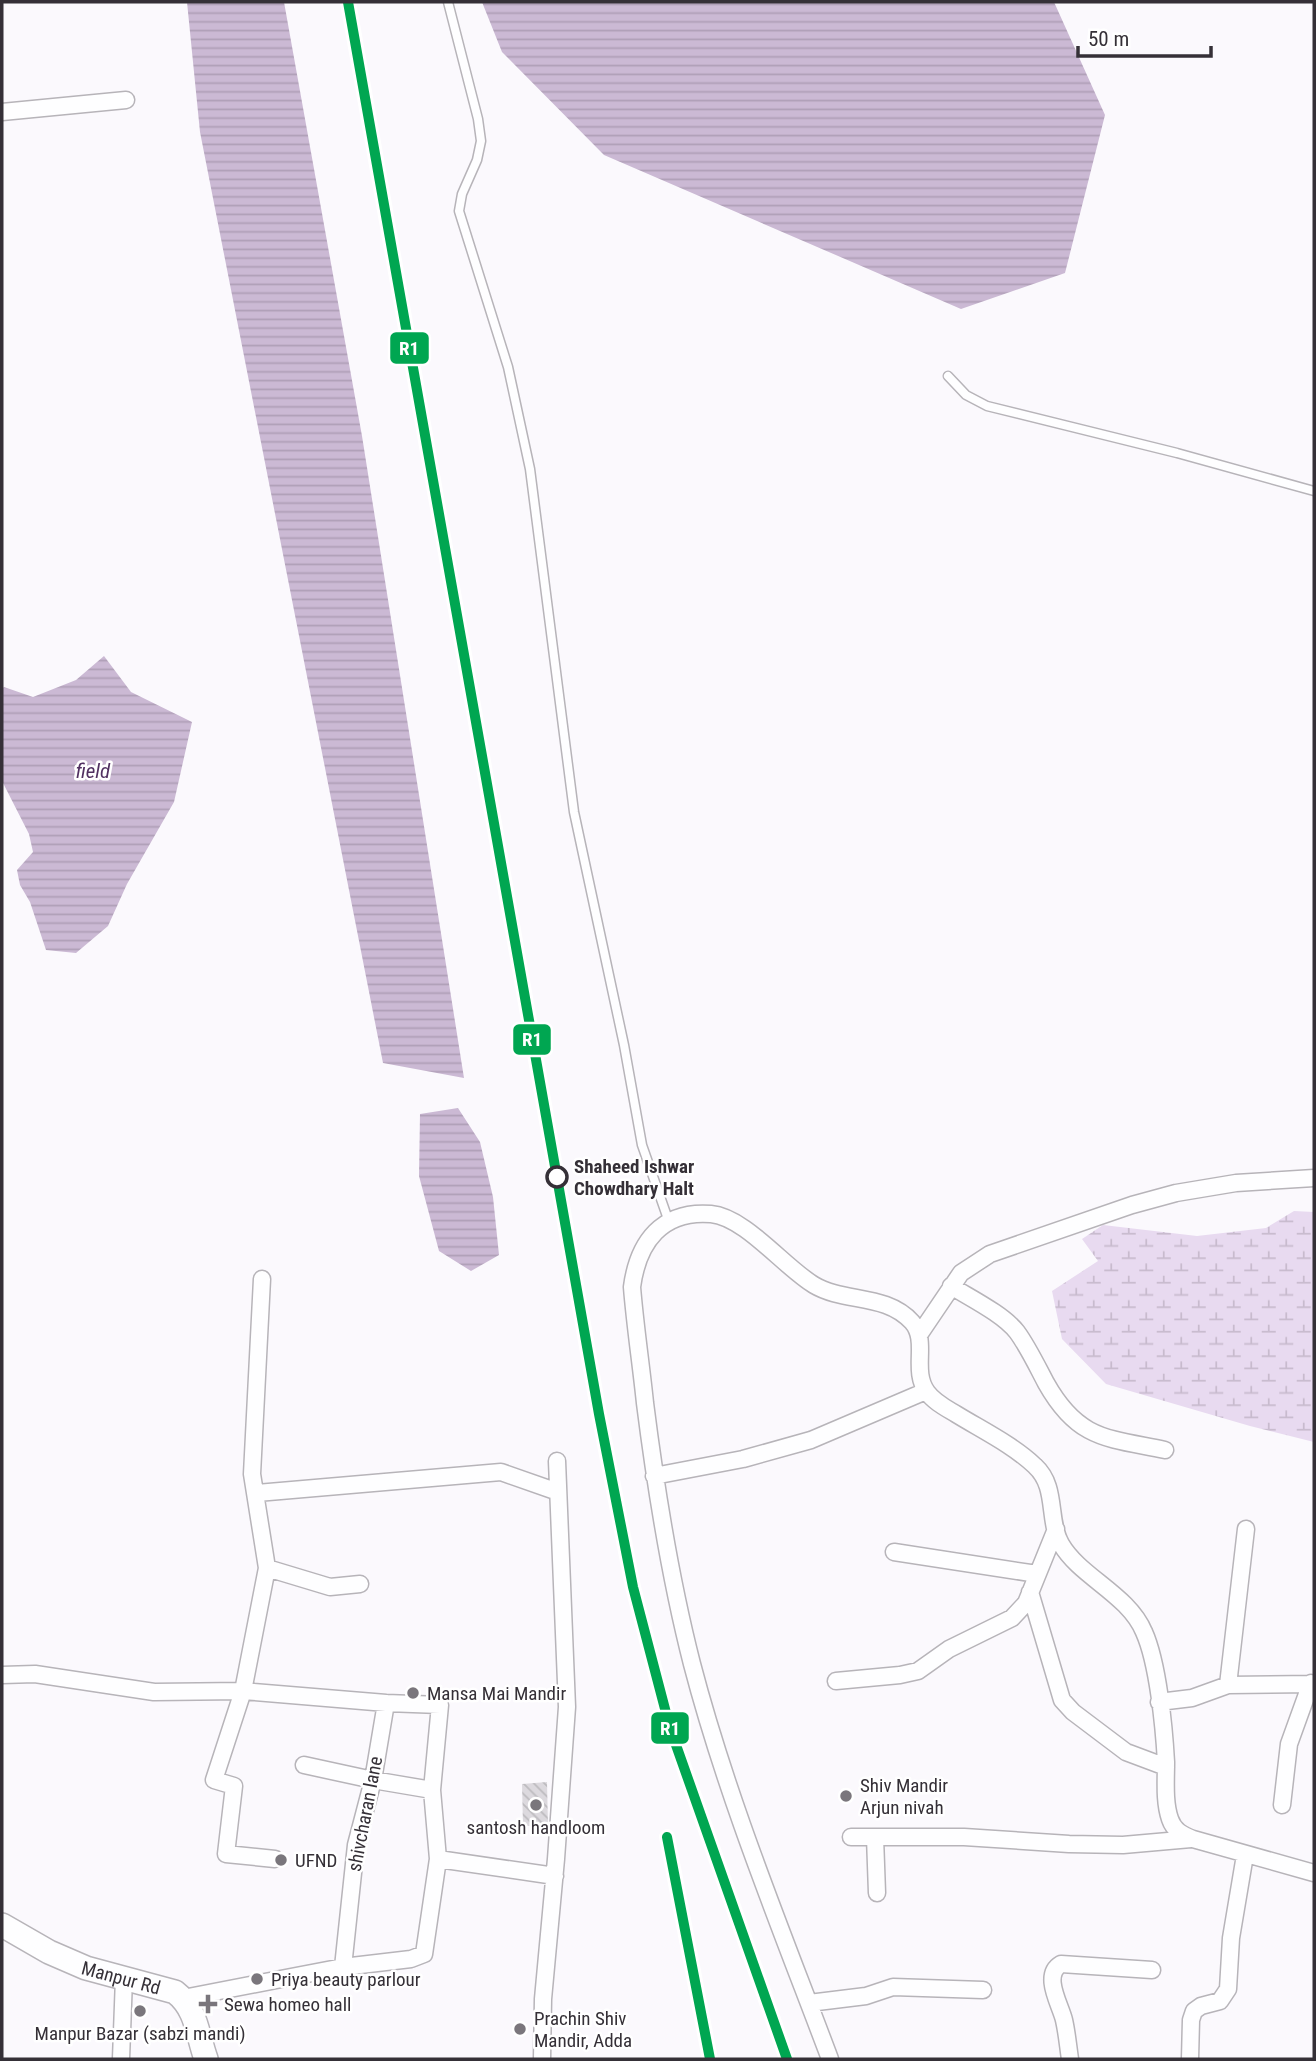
<svg xmlns="http://www.w3.org/2000/svg" width="1316" height="2061" font-family="'Roboto Condensed',sans-serif">
<defs>
<pattern id="wetland-marsh" width="20" height="14" patternUnits="userSpaceOnUse" patternTransform="scale(1.75)"><rect width="20" height="14" fill="#e8daf0"/><path d="M1 5h8M5 5V1M11 12h8M15 12V8" fill="none" stroke="#c8bbce"/></pattern>
<pattern id="water-rules" width="6" height="5" patternUnits="userSpaceOnUse" patternTransform="scale(1.75)"><rect width="6" height="5" fill="#cbb9d4"/><path d="M0 2.5h6" fill="none" stroke="#af9fb7"/></pattern>
<pattern id="building-back-hatch" width="6" height="6" patternUnits="userSpaceOnUse" patternTransform="scale(1.75)"><rect width="6" height="6" fill="#dcd9de"/><path d="M-1 5l2 2M0 0l6 6M5-1l2 2" fill="none" stroke="#bdbbbf"/></pattern>
</defs>
<rect width="100%" height="100%" fill="#fbf9fd"/>
<path fill="url(#wetland-marsh)" d="M1294,1211l20,1v230l-64,-16 -144,-42 -44,-45 -10,-48 46,-30 -16,-22 21,-14 94,11 69,-8z"/>
<path fill="url(#water-rules)" d="M187,2h97l78,434 102,642 -81,-15 -183,-931z
M482,2h572l51,113 -40,158 -104,36 -357,-154 -102,-103z
M104,656l27,36 61,30 -18,80 -47,82 -19,42 -32,27 -30,-3 -16,-48 -10,-17 -3,-15 16,-18 -4,-18 -27,-53v-92l2,-2 29,10 43,-17z
M458,1108l22,34 13,55 6,58 -28,16 -32,-20 -20,-75 1,-62z"/>
<path fill="url(#building-back-hatch)" d="M547,1782l1,44h-25l-1,-42z"/>
<g fill="none" stroke-linecap="round" stroke-linejoin="round">
<g stroke="#b7b4b9" stroke-width="11">
<path id="service" d="M448,2l30,117 3,22 -4,19 -15,34 -3,17 49,156 22,102 44,343 50,233 18,100 27,77
M948,376l18,19 21,11 190,47 137,38"/>
</g>
<g stroke="#b7b4b9" stroke-width="19">
<path id="minor" d="M2,112l124,-12
M262,1279l-10,195 15,94 63,19 30,-3
M951,1286c19,12 52,28 66,46 11,15 20,34 29,51 32,57 61,55 119,67
M919,1335l42,-62 29,-19 142,-49 44,-12 60,-10 78,-5
M654,1476l89,-17 68,-19 115,-49
M257,1493l244,-21 57,20
M894,1552l143,22
M267,1568l-24,123 -29,89 20,6 -8,68 49,5
M1030,1592l32,108 11,12 53,40 40,15
M2,1675l33,-1 119,18 89,-1 143,12 54,2 -8,85 6,69 -14,95 -13,5 -68,8 -160,31
M836,1681l64,-6 18,-4 31,-22 63,-31 14,-15 30,-74
M1228,1685l18,-156
M1159,1702l33,-4 36,-13 86,-1
M304,1765l69,15 59,10
M1282,1805l7,-61 22,-61
M851,1837h113l105,7 54,1 68,-6
M875,1837l2,56
M438,1859l117,17
M343,1967l13,-122 17,-65 13,-77
M809,2003l57,-7 27,-9 90,3
M121,2059l3,-81
M542,2059l1,-60 13,-140 11,-152 -10,-246
M830,2059c-49,-130 -103,-261 -138,-395 -22,-86 -36,-174 -47,-261 -4,-39 -10,-78 -13,-116 6,-45 30,-77 79,-73 34,3 73,53 103,71 30,18 72,8 98,37 17,19 -1,48 15,70 7,10 19,16 29,22 26,16 57,31 79,52 23,21 12,54 26,78 19,33 67,50 83,88 14,31 20,95 22,130 0,18 -2,40 4,57 4,12 13,16 23,20l121,34
M1070,2059c-2,-13 -3,-26 -6,-39 -4,-16 -22,-45 -3,-56l91,6
M1190,2059l1,-39 3,-9 7,-5 19,-5 8,-12 3,-51 14,-83"/>
</g>
<g stroke="#b7b4b9" stroke-width="26">
<g id="secondary">
<path id="s1" d="M2,1925l47,27 37,16 89,24c22,17 22,42 31,67"/>
</g>
</g>
<use href="#service" stroke="#fefeff" stroke-width="8"/>
<use href="#minor" stroke="#fefeff" stroke-width="16"/>
<use href="#secondary" stroke="#fefeff" stroke-width="23"/>
<g stroke="#fff" stroke-width="16">
<path id="rail-1" d="M348,2l251,1412 34,173 37,141 117,331
M667,1837l43,222"/>
</g>
<use href="#rail-1" stroke="#00a651" stroke-width="10"/>
</g>
<circle fill="#fff" stroke="#353037" stroke-width="3.5" cx="557" cy="1177" r="10"/>
<g fill="#7a767c" stroke="#fff" stroke-width="2.5">
<circle cx="413" cy="1693" r="7"/>
<circle cx="846" cy="1796" r="7"/>
<circle cx="536" cy="1805" r="7"/>
<circle cx="281" cy="1860" r="7"/>
<circle cx="257" cy="1979" r="7"/>
<path d="M204.5 1993.5h7v7h7v7h-7v7h-7v-7h-7v-7h7z"/>
<circle cx="140" cy="2011" r="7"/>
<circle cx="520" cy="2029" r="7"/>
</g>
<g text-anchor="middle" dominant-baseline="central" stroke-width="5" stroke-linejoin="round" paint-order="stroke">
<g font-size="19" font-weight="bold" fill="#353037" stroke="#fff" text-anchor="start">
<text x="574" y="1166">Shaheed Ishwar<tspan x="574" dy="22">Chowdhary Halt</tspan></text>
</g>
<g font-size="19" fill="#353037" stroke="#fff" text-anchor="start">
<text x="427" y="1693">Mansa Mai Mandir</text>
<text x="860" y="1785">Shiv Mandir<tspan x="860" dy="22">Arjun nivah</tspan></text>
<text x="536" y="1827" text-anchor="middle">santosh handloom</text>
<text x="295" y="1860">UFND</text>
<text x="271" y="1979">Priya beauty parlour</text>
<text x="224" y="2004">Sewa homeo hall</text>
<text x="534" y="2018">Prachin Shiv<tspan x="534" dy="22">Mandir, Adda</tspan></text>
<text x="140" y="2033" text-anchor="middle">Manpur Bazar (sabzi mandi)</text>
</g>
<g font-size="19" fill="#353037" stroke="#fff">
<text transform="translate(365 1814) rotate(-79)">shivcharan lane</text>
<text stroke="none"><textPath href="#s1" startOffset="131">Manpur Rd</textPath></text>
</g>
<g font-size="21" font-style="italic" fill="#513061" stroke="#fff">
<text x="93" y="771">field</text>
</g>
</g>
<g stroke="#fff" stroke-width="2.5">
<rect x="389" y="331" width="41" height="34" rx="7" fill="#00a651"/>
<rect x="512" y="1023" width="40" height="33" rx="7" fill="#00a651"/>
<rect x="650" y="1711" width="40" height="34" rx="7" fill="#00a651"/>
</g>
<g font-size="19" text-anchor="middle" font-weight="bold" fill="#fff">
<text x="409" y="355">R1</text>
<text x="532" y="1046">R1</text>
<text x="670" y="1735">R1</text>
</g>
<rect width="1316" height="2061" fill="none" stroke="#353037" stroke-width="7"/>
<path d="M1078 46v10h133v-10" fill="none" stroke="#353037" stroke-width="3.5"/>
<text x="1088" y="46" font-size="21" fill="#353037" stroke="#ffffff" stroke-width="5" paint-order="stroke">50 m</text>
</svg>
